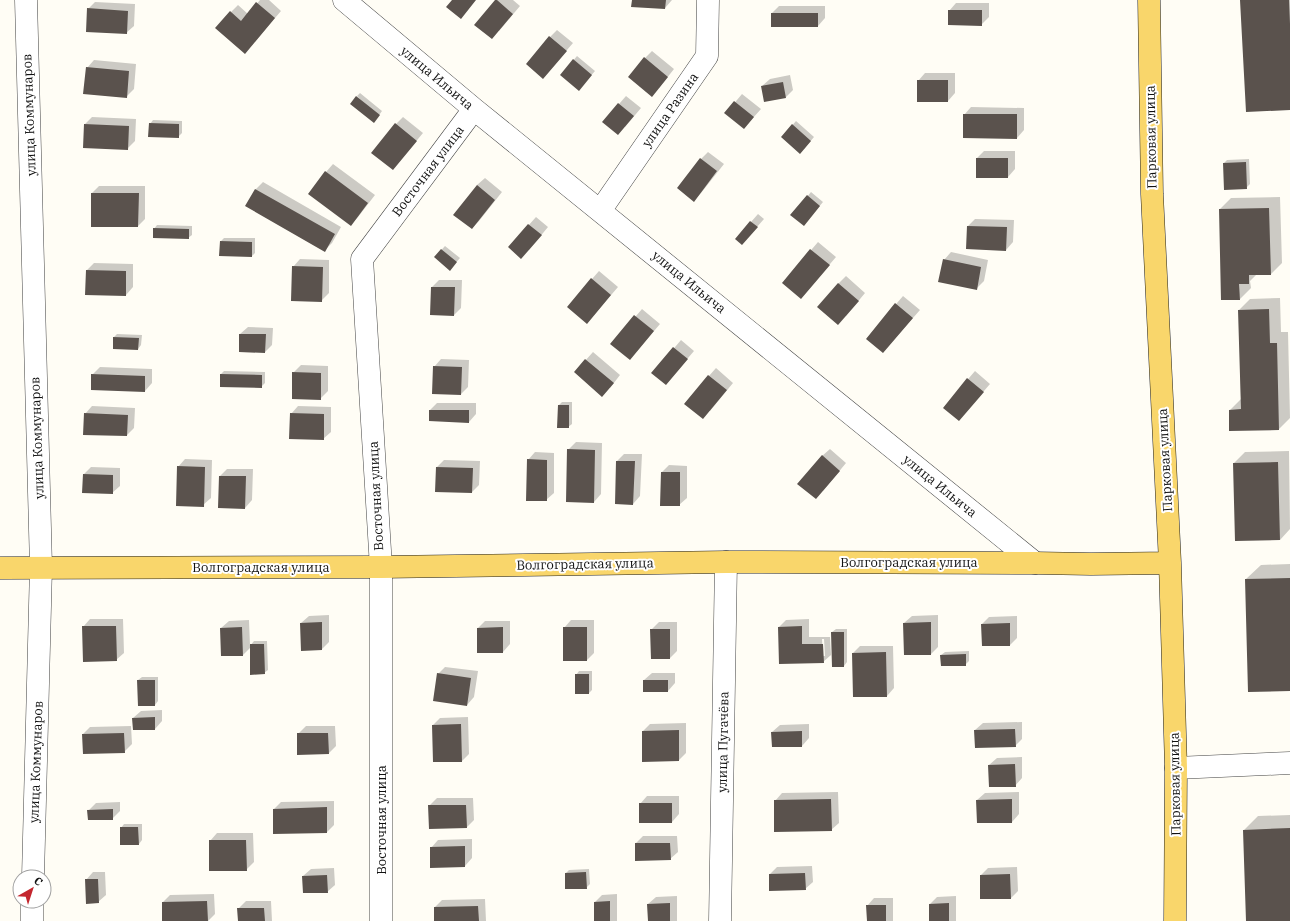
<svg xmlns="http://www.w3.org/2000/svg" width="1290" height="921" font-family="'IBM Plex Serif',serif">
<rect width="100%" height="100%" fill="#fffdf5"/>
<path fill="#0003" fill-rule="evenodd" d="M260,0h9l12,11 -29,34 -21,-33 7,-7 10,9z
M496,0h17l7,6 -21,25z
M633,0h39l-7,8z
M1241,0h49v109z
M95,2l40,2 -1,22 -8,7 -38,-24z
M956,3h33v14l-8,8 -32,-14z
M779,6h46v12l-7,8 -46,-13z
M557,30l16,13 -30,35 7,-41z
M652,51l22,18 -15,19 -14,-30z
M577,56l18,15 -13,15 -21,-11z
M94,60l42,4 -2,25 -8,8 -39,-29z
M925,73h30v20l-7,8 -30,-20z
M790,75l3,15 -7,7 -24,-11 8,-7z
M360,93l22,18 -5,7 -20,-22z
M742,94l19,15 -17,19 -18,-15z
M626,96l15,12 -16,19 -6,-23z
M971,107l53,1v22l-7,8 -53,-23z
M92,117l44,2 -1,22 -8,8 -42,-25z
M403,117l20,16 -30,36 3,-45z
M153,120l29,1v12l-4,4 -28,-13z
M796,121l18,16 -10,12 -22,-12z
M984,151h31v18l-7,8 -31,-19z
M708,152l16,12 -23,29 -7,7 7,-41z
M1249,159l1,25 -4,4 -22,-25 3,-3z
M333,164l42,31 -17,22 -7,7 -41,-30 16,-22z
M485,178l17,14 -23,29 -7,7 5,-43z
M263,182l78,45 -9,16 -8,8 -78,-45 10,-17z
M99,186h46v33l-7,7 -46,-33z
M811,192l12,10 -16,19 -15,-6z
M1280,197l2,66 -11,11h-14l-7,7 1,7 -11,11 -20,-90 11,-11z
M758,214l6,5 -22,25 -6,-5z
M536,217l12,10 -19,23 -20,-3z
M975,219l39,1 -1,22 -7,8 -38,-24z
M157,225l35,1v9l-4,3 -34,-9z
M224,238h31v15l-3,3 -32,-1 1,-14z
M818,242l18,15 -35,41 -18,-15z
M445,246l15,12 -7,8 -18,-9z
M951,252l37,8 -4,21 -8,8 -32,-29z
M300,259l29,1v33l-8,8 -28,-34z
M94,263l39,1v23l-7,8 -39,-25z
M599,271l19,16 -24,28 -2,-36z
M846,276l19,17 -19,23 -8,-32z
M439,280h23l-1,28 -7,7 -22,-28z
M903,296l17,14 -37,42 -16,-14z
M1280,298l1,34h7l2,86 -11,11 -49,-19 11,-11 -2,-89 11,-11z
M642,309l18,15 -23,27 -25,-7z
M248,327l25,1 -1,17 -7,7 -25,-18z
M117,334l25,1 -1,10 -3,4 -24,-12z
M681,340l13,11 -28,33 -13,-11z
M593,352l27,23 -10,13 -35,-16z
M441,359l28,1 -1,27 -7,7 -27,-27z
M301,365l27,1v25l-8,8 -27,-26z
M100,367l52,2v14l-7,8 -53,-16z
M716,368l17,15 -23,28 -25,-8z
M224,371l41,1v11l-4,4 -40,-13z
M975,371l15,13 -31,36 -15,-13z
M562,402h10v22l-4,3 -9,-22z
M437,403h39v11l-7,8 -39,-12z
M92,406l43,2 -1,20 -7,7 -42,-21z
M298,406l33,1v25l-8,7 -32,-25z
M576,442l26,1 -1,51 -7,8 -26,-52z
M830,449l16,14 -23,28 -1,-35z
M1289,451l1,78 -10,11 -46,-77 11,-11z
M535,452l19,1v40l-8,7 -18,-40z
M624,454h18l-2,42 -7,8 -16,-43z
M185,459l27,1 -1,38 -8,7 -25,-38z
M444,460l36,1 -1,24 -7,7 -35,-25z
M669,465l18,1v32l-8,7 -17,-33z
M91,467l29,1v18l-8,7 -28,-19z
M227,469h26l-1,31 -7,8 -25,-32z
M1290,564v126l-44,-111 15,-14z
M329,615v27l-7,7 -21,-26 8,-7z
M938,615v32l-7,7 -27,-31 8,-7z
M1017,616v22l-7,7 -28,-21 7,-7z
M90,619h33l1,34 -8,7 -33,-33z
M809,619v18h21l1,18 -8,7 -44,-35 7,-7zM822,639h2l1,17h-2z
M249,620l1,26 4,-5h13l1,29 -4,3 -13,-26 -8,8 -22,-27 8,-7z
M571,620h23v33l-7,7 -23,-32z
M485,621h25v23l-7,8 -25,-24z
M659,622h18v29l-7,7 -19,-28z
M836,629h11v33l-3,4 -12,-34z
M860,646h33l1,42 -7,8 -34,-43z
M969,651v10l-4,4 -24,-10 4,-3z
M445,667l33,4 -4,26 -7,8 -29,-31z
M579,671h13v19l-3,3h-13v-18z
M652,673h23v10l-7,8 -24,-11z
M142,677h16v24l-3,4 -17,-25z
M162,710v11l-7,8h-21l-1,-11 8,-7z
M468,717l1,37 -7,7 -29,-36 7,-7z
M1022,722v17l-7,7 -39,1 -1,-17 8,-7z
M686,723v30l-7,7 -36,1v-30l7,-7z
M809,724v14l-7,8 -30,-14 8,-7z
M131,726l1,18 -8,8 -41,-18 7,-7z
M306,726h29l1,20 -7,7 -31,-19z
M1022,757v21l-7,8 -26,-21 8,-7z
M838,792l1,31 -8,7 -56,-29 7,-8z
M1019,792v22l-7,8 -35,-22 8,-7z
M647,796h32v18l-7,8 -32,-18z
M437,798h36l1,22 -7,7 -38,-21z
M334,801v24l-7,7 -53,-23 7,-7z
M120,802v9l-8,8 -23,-9 7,-7z
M1290,815v106h-43l-3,-91 14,-14z
M124,824h18v16l-3,4 -18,-16z
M217,833h36l1,29 -8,8 -36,-29z
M643,836h34l1,16 -8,7 -34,-16z
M472,839v19l-7,8 -34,-18 7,-8z
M812,866l1,16 -8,7 -35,-15 7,-7z
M1017,867l1,24 -7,7 -30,-23 7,-7z
M334,868l1,17 -8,7 -24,-16 8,-7z
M589,869l1,15 -4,4 -20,-15 3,-3z
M93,872h12l1,23 -8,7 -12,-22z
M214,894l1,20 -7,7h-45v-19l7,-7z
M617,894v27h-22v-19l7,-7z
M677,896v25h-28l-1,-17 8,-7z
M956,896v25h-26v-17l7,-7z
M874,898h19v23h-25l-1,-15z
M485,899l1,22h-51v-14l7,-7z
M246,901h25l1,20h-33l-1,-12z"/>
<path fill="#5a524d" d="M452,0h24l-15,19 -15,-12z
M495,0h2l16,14 -21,25 -18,-14z
M632,0h34l-1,9 -34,-2z
M1240,0h49l1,24v86l-44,2z
M256,2l19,16 -30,36 -30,-26 15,-17 11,10z
M87,8l41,3 -1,23 -41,-2z
M948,10h34v16l-34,-1z
M771,13h47v14h-47z
M549,36l18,15 -24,28 -17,-15z
M644,57l24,20 -16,20 -24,-20z
M573,59l19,16 -13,16 -19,-16z
M86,67l43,4 -2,27 -44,-4z
M917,80h31v22h-31z
M783,82l3,16 -22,4 -3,-16z
M356,96l24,19 -6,8 -24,-19z
M734,101l20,16 -10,12 -20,-16z
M618,103l16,13 -16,19 -16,-13z
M963,114h54v25l-54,-1z
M149,123l30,1v14l-31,-1z
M395,123l22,18 -24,29 -22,-17z
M84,124l45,2 -1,24 -45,-2z
M792,124l19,17 -11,13 -19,-17z
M700,158l17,13 -23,31 -17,-14z
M976,158h32v20h-32z
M1246,162l1,27 -23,1 -1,-27z
M325,171l43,32 -17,23 -43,-32z
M477,185l18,15 -23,29 -19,-14z
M255,189l80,45 -10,18 -80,-46z
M91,193h48l-1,34h-47z
M807,195l13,11 -16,20 -14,-11z
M1269,208l2,67h-22v9h-10l1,16h-19l-2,-91z
M750,221l8,6 -16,18 -7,-6z
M528,224l14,11 -21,24 -13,-12z
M967,226l40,1 -1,24 -40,-2z
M153,228l36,1v10l-36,-1z
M220,241l32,1v15l-33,-1z
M441,249l16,13 -7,9 -16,-14z
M810,249l20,16 -29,34 -19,-16z
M943,259l38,8 -4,23 -39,-8z
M292,266l31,1 -1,35 -31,-1z
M86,270l40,1v25l-41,-1z
M591,278l20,17 -24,29 -20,-17z
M838,283l21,18 -21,24 -21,-18z
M431,287h24l-1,29 -24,-1z
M895,303l18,15 -30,35 -17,-14z
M1269,309l1,34h7l2,87 -50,1v-21l12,-1 -3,-99z
M634,315l20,16 -24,29 -20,-16z
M239,334h27l-1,19 -26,-1z
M113,337l26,1 -1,12 -25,-1z
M673,347l15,12 -22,26 -15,-12z
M585,359l29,24 -12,14 -28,-25z
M433,366l29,1 -1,28 -29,-1z
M292,372l29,1v27l-29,-1z
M91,374l54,2v16l-54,-2z
M220,374l42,1v13l-42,-1z
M708,375l19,15 -24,29 -19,-15z
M967,378l17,14 -25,29 -16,-13z
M558,405h11v23h-12z
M429,410h40v13l-40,-2z
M84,413l44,2 -1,21 -44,-1z
M290,413l34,1v26l-35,-1z
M567,449l28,1 -1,53 -28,-1z
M822,455l18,16 -24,28 -19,-15z
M527,459l20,1v41h-21z
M616,461h19l-2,44 -18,-1z
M1278,462l2,78 -45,1 -2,-78z
M177,466l28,1 -1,40 -28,-1z
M436,467l37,1 -1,25 -37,-1z
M661,472h19v34h-20z
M83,474l30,1v19l-31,-1z
M219,476h27l-1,33 -27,-1z
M1290,578v113l-42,1 -3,-113z
M322,622v28l-21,1 -1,-28z
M931,622v33h-27l-1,-32z
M1010,623v23h-28l-1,-22z
M82,626h34l1,35 -34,1z
M802,626v18h21l1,19 -45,1 -1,-37z
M242,627l1,29h-22l-1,-28z
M503,627v26h-26v-25z
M563,627h24v34h-24z
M650,629h20v30h-19z
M831,632h13v35h-12z
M250,644h14l1,30 -15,1z
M886,652l1,45h-34l-1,-44z
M966,654v12h-25l-1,-11z
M437,673l34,5 -4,28 -34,-5z
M575,674h14v20h-14z
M137,680h18v26h-17z
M643,680h25v12h-25z
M155,717v13h-22l-1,-12z
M461,724l1,38h-29l-1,-37z
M1015,729l1,18 -41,1 -1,-18z
M679,730v31l-37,1v-31z
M802,731v16h-30l-1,-15z
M124,733l1,20 -42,1 -1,-20z
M297,733h31l1,21 -32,1z
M1015,764l1,23h-27l-1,-22z
M831,799l1,32 -58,1v-32z
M1012,799v24h-35l-1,-23z
M639,803h33v20h-33z
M428,805h38l1,23 -38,1z
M327,807v26l-54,1v-25z
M113,809v11h-25l-1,-10z
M120,827h18l1,18h-19z
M1290,828v93h-44l-3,-91z
M209,840h37l1,31h-38z
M635,843h35l1,17 -36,1z
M465,846v21l-35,1v-21z
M586,872l1,17h-22v-16z
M805,873l1,17 -37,1v-17z
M1010,874l1,25h-31v-24z
M327,875l1,18h-25l-1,-17z
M85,879h13l1,24 -13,1z
M207,901l1,20h-46v-19z
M610,901v20h-16v-19z
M670,903v18h-22l-1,-17z
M949,903v18h-20v-17z
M866,905h20v16h-19z
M478,906l1,15h-45v-14z
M237,908h27l1,13h-27z"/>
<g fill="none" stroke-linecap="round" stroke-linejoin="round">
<g stroke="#444" stroke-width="23">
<path id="minor" d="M26,0l15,567 -8,310
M344,0l130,109 561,454
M600,211l107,-155 1,-56
M1176,768l114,-5
M32,921v-20
M381,921v-354l-19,-308 112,-150
M720,921l6,-359"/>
</g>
<g stroke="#222" stroke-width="23">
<path id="major" d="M1149,0l3,194 18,369 6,205 -1,153
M0,568l381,-1 345,-5 309,1 56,1 79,-1"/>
</g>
<use href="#minor" stroke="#fff" stroke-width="22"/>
<use href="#major" stroke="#f9d66b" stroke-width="22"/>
</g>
<g text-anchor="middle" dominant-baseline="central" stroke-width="4" stroke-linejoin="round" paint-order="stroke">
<g font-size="13" fill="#111" stroke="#fff">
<text transform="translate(437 78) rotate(40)">улица Ильича</text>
<text transform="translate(670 110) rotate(-55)">улица Разина</text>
<text transform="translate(29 115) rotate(-92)">улица Коммунаров</text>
<text transform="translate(1151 137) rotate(-91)">Парковая улица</text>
<text transform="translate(428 171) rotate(-53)">Восточная улица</text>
<text transform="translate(689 282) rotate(39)">улица Ильича</text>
<text transform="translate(37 438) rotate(-92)">улица Коммунаров</text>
<text transform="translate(1165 460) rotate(-93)">Парковая улица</text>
<text transform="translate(940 486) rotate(39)">улица Ильича</text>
<text transform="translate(376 496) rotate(-93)">Восточная улица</text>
<text x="909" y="562">Волгоградская улица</text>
<text transform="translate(585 564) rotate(-1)">Волгоградская улица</text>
<text x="261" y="567">Волгоградская улица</text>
<text transform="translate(723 742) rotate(-89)">улица Пугачёва</text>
<text transform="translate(36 762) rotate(-88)">улица Коммунаров</text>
<text transform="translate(1175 784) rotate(-91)">Парковая улица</text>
<text transform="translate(381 820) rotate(-90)">Восточная улица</text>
</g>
</g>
<g transform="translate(32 889) rotate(39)"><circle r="19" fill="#ffffff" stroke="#a0a0a0"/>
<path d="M0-3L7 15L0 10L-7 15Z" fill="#c4262e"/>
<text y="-6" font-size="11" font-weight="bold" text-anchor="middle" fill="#111111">С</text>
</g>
</svg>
